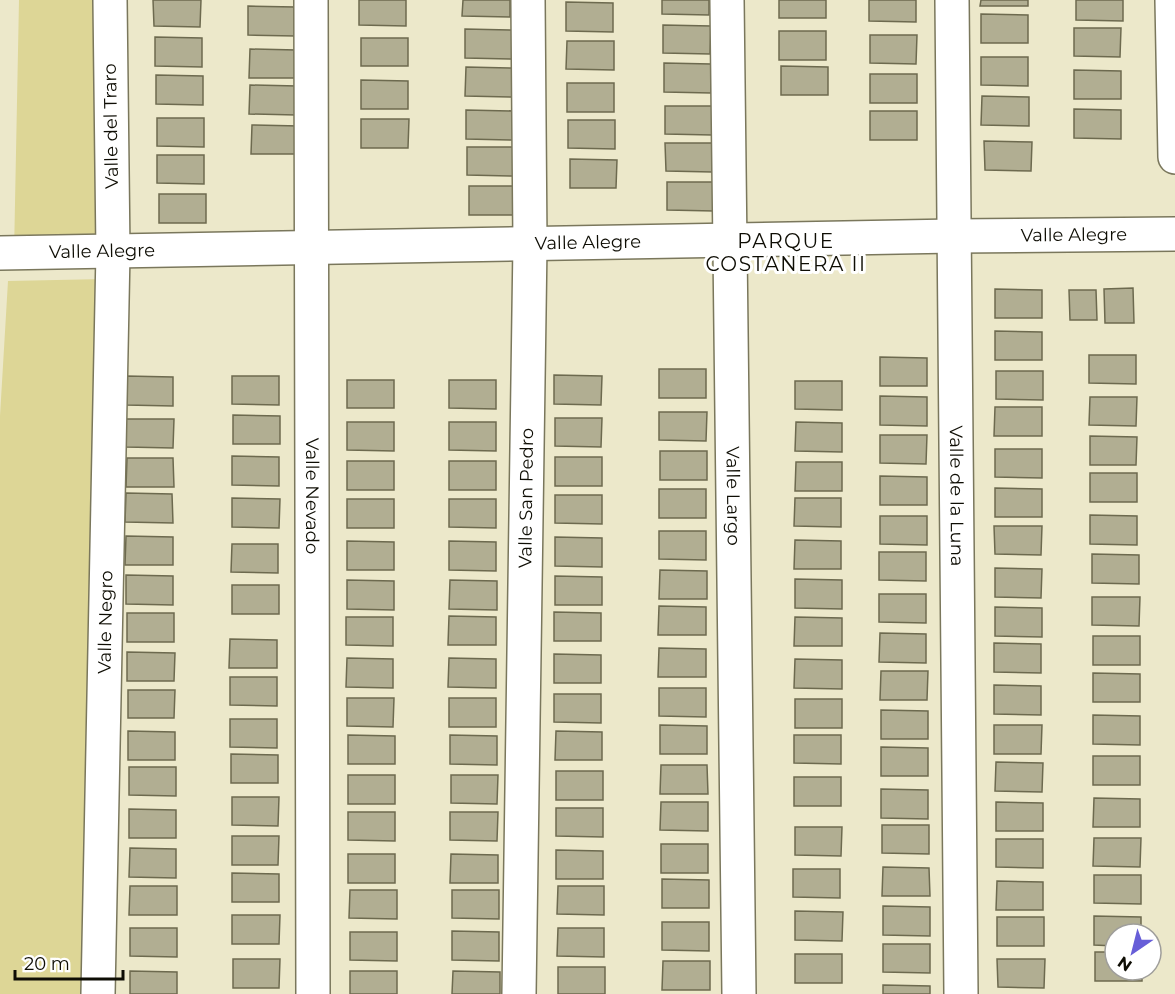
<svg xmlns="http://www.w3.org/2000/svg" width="1175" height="994" font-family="Montserrat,sans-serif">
<rect width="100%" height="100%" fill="#ece8ca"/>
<path fill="#ddd696" d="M19,0h79l2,253 -86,1z
M105,279l-17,715h-88v-578l8,-135z"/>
<path fill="#b1ae92" stroke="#6d6a4f" stroke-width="1.5" d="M153,0h48l-1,27 -46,-1z
M359,0h47v26l-47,-1z
M463,0h47v17l-48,-1z
M662,0h47v15l-47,-1z
M779,0h47v18h-47z
M869,0h47v22l-47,-1z
M981,0h47v6h-48z
M1076,0h47v21l-47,-1z
M566,2l47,1v29l-47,-1z
M248,6l47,1v29l-47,-1z
M981,14l47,1v28h-47z
M663,25l48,1 -1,28 -47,-1z
M1074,28h47l-1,29 -46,-1z
M465,29l47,1v29l-47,-1z
M779,31h47v29h-47z
M870,35h47l-1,29 -46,-1z
M155,37l47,1v29l-47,-1z
M361,38h47v28h-47z
M567,41h47v29l-48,-1z
M250,49l46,1v28h-47z
M981,57h47v29l-47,-1z
M664,63l47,1v29l-47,-1z
M781,66l47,1v28h-47z
M466,67l46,1v29l-47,-1z
M1074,70l47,1v28h-47z
M870,74h47v29h-47z
M156,75l47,1v29l-47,-1z
M361,80l47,1v28h-47z
M567,83h47v29h-47z
M250,85l47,1 -1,29 -47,-1z
M982,96l47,1v29l-48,-1z
M665,106h47v29l-47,-1z
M1074,109l47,1v29l-47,-1z
M466,110l48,1 -1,29 -47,-1z
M870,111h47v29h-47z
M157,118h47v29l-47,-1z
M361,119h48l-1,29h-47z
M568,120h47v29l-47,-1z
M252,125l47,1v28h-48z
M984,141l48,1 -1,29 -46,-1z
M665,143h48l-1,29 -46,-1z
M467,147h47l-1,29 -46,-1z
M157,155h47v29l-47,-1z
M570,159l47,1 -1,28h-46z
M667,182h47v29l-47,-1z
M469,186h47v29h-47z
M159,194h47v29h-47z
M1133,288l1,35h-29l-1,-34z
M995,289l47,1v28h-47z
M1069,290h27l1,30h-27z
M995,331l47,1v28h-47z
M1089,355h47v29l-47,-1z
M880,357l47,1v28h-47z
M659,369h47v29h-47z
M996,371h47v29l-47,-1z
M554,375l48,1 -1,29 -47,-1z
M126,376l47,1v29l-47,-1z
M232,376h47v29l-47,-1z
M347,380h47v28h-47z
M449,380h47v29l-47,-1z
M795,381h47v29l-47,-1z
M880,396l47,1v29l-47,-1z
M1090,397h47l-1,29 -47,-1z
M995,407h47v29h-48z
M659,412h48l-1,29 -47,-1z
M233,415l47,1v28h-47z
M555,418h47l-1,29 -46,-1z
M126,419h48l-1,29 -47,-1z
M347,422h47v29l-47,-1z
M449,422h47v29l-47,-1z
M796,422l46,1v29l-47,-1z
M880,435h47l-1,29 -46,-1z
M1090,436l47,1 -1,28h-46z
M995,449h47v29l-47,-1z
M660,451h47v29h-47z
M232,456l47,1v29l-47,-1z
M555,457h47v29h-47z
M127,458h46l1,29h-48z
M347,461h47v29h-47z
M449,461h47v29h-47z
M796,462h46v29h-47z
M1090,473h47v29h-47z
M880,476l47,1v28h-47z
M995,488l47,1v28h-47z
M659,489h47v29h-47z
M126,493l46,1 1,29 -48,-1z
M555,495h47v29l-47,-1z
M232,498l48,1 -1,29 -47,-1z
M795,498h46v29l-47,-1z
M347,499h47v29h-47z
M449,499h47v29l-47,-1z
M1090,515l47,1v29l-47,-1z
M880,516h47v29l-47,-1z
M994,526h48l-1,29 -46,-1z
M659,531h47v29l-47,-1z
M126,536l47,1v28h-48z
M555,537l47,1v29l-47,-1z
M795,540l46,1v28h-47z
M347,541l47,1v28h-47z
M449,541l47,1v29l-47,-1z
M232,544h46v29l-47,-1z
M879,552h47v29l-47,-1z
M1092,554l47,1v29l-47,-1z
M995,568l47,1 -1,29 -46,-1z
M660,570l47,1v28h-48z
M126,575l47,1v29l-47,-1z
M555,576l47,1v28h-47z
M795,579l47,1v29l-47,-1z
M347,580l47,1v29l-47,-1z
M450,580l47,1v29l-48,-1z
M232,585h47v29h-47z
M879,594h47v29l-47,-1z
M1092,597h48l-1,29 -47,-1z
M659,606l47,1v28h-48z
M995,607l47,1v29l-47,-1z
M554,612l47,1v28h-47z
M127,613h47v29h-47z
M449,616l47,1v28h-48z
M346,617h47v29l-47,-1z
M795,617l47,1v28h-48z
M880,633l46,1v29l-47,-1z
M1093,636h47v29h-47z
M230,639l47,1v28h-48z
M994,643l47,1v29l-47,-1z
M659,648l47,1v28h-48z
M127,652l48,1 -1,28h-47z
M554,654l47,1v28h-47z
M347,658l46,1v29l-47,-1z
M449,658l47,1v29l-48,-1z
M795,659l47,1v29l-48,-1z
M881,671h47l-1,29h-47z
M1093,673l47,1v28h-47z
M230,677h47v29l-47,-1z
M994,685l47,1v29l-47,-1z
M659,688h47v29l-47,-1z
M128,690h47l-1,28h-46z
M554,694h47v29l-47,-1z
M347,698h47l-1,29 -46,-1z
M449,698h47v29h-47z
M795,699h47v29h-47z
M881,710l47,1v28h-47z
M1093,715l47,1v29l-47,-1z
M230,719h47v29l-47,-1z
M660,725l47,1v28h-47z
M994,725h48l-1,29h-47z
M128,731l47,1v28h-47z
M556,731l46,1v28h-47z
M348,735l47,1v28h-47z
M450,735l47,1v29l-47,-1z
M794,735h47v29l-47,-1z
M881,747l47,1v28h-47z
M231,754l47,1v28h-47z
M1093,756h47v29h-47z
M996,762l47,1 -1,29 -47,-1z
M661,765h46l1,29h-48z
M129,767h47v29l-47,-1z
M556,771h47v29h-47z
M348,775h47v29h-47z
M451,775h47l-1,29 -46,-1z
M794,777h47v29h-47z
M881,789l47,1v29l-47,-1z
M232,797h47l-1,29 -46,-1z
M1094,798l46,1v28h-47z
M661,802h47v29l-48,-1z
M996,802l47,1v28h-47z
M556,808h47v29l-47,-1z
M129,809l47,1v28h-47z
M348,812h47v29l-47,-1z
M450,812h48l-1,29 -47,-1z
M882,825h47v29l-47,-1z
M795,827h47l-1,29 -46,-1z
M232,836h47l-1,29h-46z
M1094,838h47l-1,29 -47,-1z
M996,839h47v29l-47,-1z
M661,844h47v29h-47z
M130,848l46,1v29l-47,-1z
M556,850l47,1v28h-47z
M348,854h47v29h-47z
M451,854l47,1v28h-48z
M883,867l46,1 1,28h-48z
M793,869h47v29l-47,-1z
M232,873l47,1v28h-47z
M1094,875h47v29l-47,-1z
M662,879l47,1v28h-47z
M997,881l46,1v28h-47z
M130,886h47v29h-48z
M558,886h46v29l-47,-1z
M350,890h47v29l-48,-1z
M452,890h47v29l-47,-1z
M883,906l47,1v29l-47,-1z
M795,911l48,1 -1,29 -47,-1z
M232,915h48l-1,29h-47z
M1094,916l47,1v17h-26v12l-21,-1z
M997,917h47v29h-47z
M662,922h47v29l-47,-1z
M130,928h47v29l-47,-1z
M558,928h46v29l-47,-1z
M452,931l47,1v29l-47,-1z
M350,932h47v29l-47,-1z
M883,944h47v29l-47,-1z
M1095,952h20v18h27v11h-47z
M795,954h47v29h-47z
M233,959h47l-1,29h-46z
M997,959h48l-1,29 -46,-1z
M663,961h47v29h-48z
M558,967h47v27h-47z
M130,971l47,1v22h-47z
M350,971h47v23h-47z
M453,971l47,1v22h-48z
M883,985l47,1v8h-47z"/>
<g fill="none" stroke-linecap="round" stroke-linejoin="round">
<g stroke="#7a775c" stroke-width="36">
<g id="street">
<path id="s1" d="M311,0l2,994"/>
<path id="s2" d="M727,0l12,994"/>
<path id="s3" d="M952,0l9,994"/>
<path d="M1172,0l3,157"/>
<path id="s4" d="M0,253l954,-17 221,-2"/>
<path id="s5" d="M98,994l15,-742 -3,-252"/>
<path id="s6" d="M519,994l11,-750 -2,-244"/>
</g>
</g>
<use href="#street" stroke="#fff" stroke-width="33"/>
</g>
<g text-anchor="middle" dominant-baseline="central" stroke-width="6" stroke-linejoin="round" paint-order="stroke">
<g font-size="18" fill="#0e0d04" stroke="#fff">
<text transform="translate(111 126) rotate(-91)">Valle del Traro</text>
<text stroke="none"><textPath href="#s4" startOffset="1074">Valle Alegre</textPath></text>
<text stroke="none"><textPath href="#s4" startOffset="588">Valle Alegre</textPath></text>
<text stroke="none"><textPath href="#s4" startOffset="102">Valle Alegre</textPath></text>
<text stroke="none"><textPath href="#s1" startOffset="496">Valle Nevado</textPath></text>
<text stroke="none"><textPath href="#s6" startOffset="496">Valle San Pedro</textPath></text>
<text stroke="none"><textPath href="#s2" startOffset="496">Valle Largo</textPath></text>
<text stroke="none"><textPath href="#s3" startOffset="496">Valle de la Luna</textPath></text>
<text stroke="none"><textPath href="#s5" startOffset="372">Valle Negro</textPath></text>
</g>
<g font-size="20" letter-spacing="1.5" fill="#0e0d04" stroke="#fff">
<text x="786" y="241">PARQUE<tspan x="786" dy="23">COSTANERA II</tspan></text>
</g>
</g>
<g transform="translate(1133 952) rotate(215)"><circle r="28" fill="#ffffff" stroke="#9f9e9b" stroke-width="1.5"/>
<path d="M0-4.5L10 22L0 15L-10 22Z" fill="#675ed8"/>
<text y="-9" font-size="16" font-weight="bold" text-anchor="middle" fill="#0e0d04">N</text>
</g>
<path d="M15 970v9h108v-9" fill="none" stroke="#0e0d04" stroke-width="3"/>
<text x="24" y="970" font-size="18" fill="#0e0d04" stroke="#ffffff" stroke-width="4.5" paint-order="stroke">20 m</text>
</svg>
